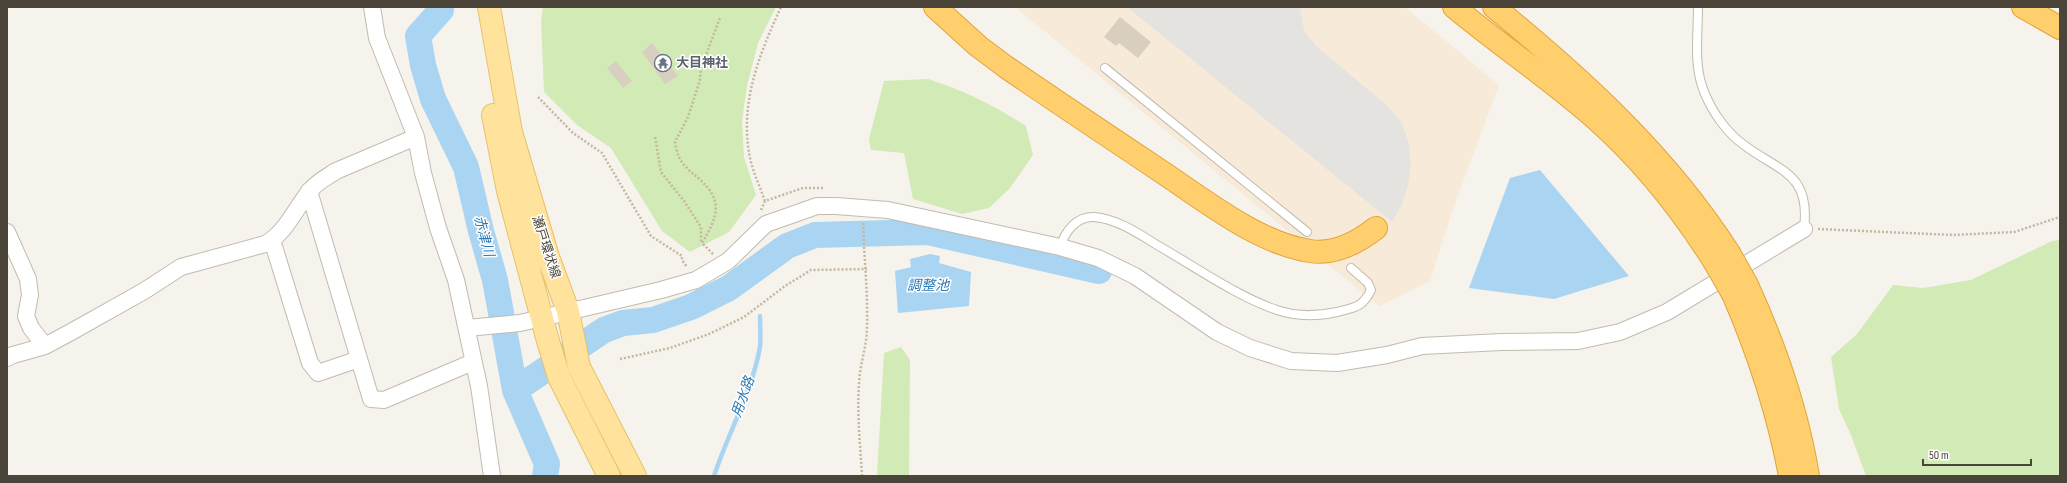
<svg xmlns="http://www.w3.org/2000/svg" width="2067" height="483" font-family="'Sofia Sans Condensed','Noto Sans JP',sans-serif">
<rect width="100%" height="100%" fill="#f6f3ec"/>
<path fill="#f7ead8" d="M1015,7h390l94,78 -46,124 -23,72 -51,25z"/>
<path fill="#d2eab5" d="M543,7h233l-18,36 -11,43 -5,35 2,36 12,38 -27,37 -39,20 -28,-21 -51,-83 -34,-23 -33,-33 -3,-71z
M928,79c35,11 67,27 98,47l7,29 -23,33 -21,20 -27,6 -49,-15 -9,-46 -33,-3 -2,-11 15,-58z
M2060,240v236h-194l-15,-41 -12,-26 -8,-52 26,-23 36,-49 30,3 48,-8 81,-39z
M901,347l9,13 -1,116h-32l7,-123z"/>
<path fill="#e5e3e0" d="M1127,7h173l4,23 12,16 73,61 13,16 7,21 2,21 -3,21 -7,20 -9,16z"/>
<path fill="#a9d4f2" d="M1540,170l89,106 -75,23 -85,-11 41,-110z
M930,254l10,2 -1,7 32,9 -2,34 -71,7 -3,-42 16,-4 -1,-8z"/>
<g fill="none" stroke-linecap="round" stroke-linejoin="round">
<path stroke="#a9d4f2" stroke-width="4.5" d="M437,7l4,3
M714,476c14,-43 38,-84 46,-129 1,-9 0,-21 0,-31"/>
<path stroke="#a9d4f2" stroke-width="26" d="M440,7l1,3 -23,26 5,29 10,34 33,68 15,64 14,49 20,110 32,74 -2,12
M515,390l89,-60 19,-7 30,-3 38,-13 38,-19 58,-42 28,-11 113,-3 171,39"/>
</g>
<path fill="#d8cfc1" d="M1120,17l31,25 -13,16 -19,-15 -3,3 -12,-9z
M652,43l26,33 -13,8 -23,-32z
M616,61l16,20 -9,7 -16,-20z"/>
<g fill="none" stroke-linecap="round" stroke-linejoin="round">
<g stroke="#c2bbae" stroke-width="10">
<path id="service" d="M1698,7c0,29 -5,60 7,87 8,19 22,39 39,51 36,27 67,28 60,84
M1105,68l202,164
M1060,247c5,-15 16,-31 34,-30 23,2 44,16 63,28 37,21 81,52 120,65 20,7 41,6 60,2 18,-5 25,-4 34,-22l-3,-7 -17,-15"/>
</g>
<g stroke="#c2bbae" stroke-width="18">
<path id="minor" d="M372,7l5,31 39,99 7,36 15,55 18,52 23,106 13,90
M309,191l62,208 13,1 89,-38
M7,232l21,47 2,16 -4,21 5,12 14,18
M272,240l38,123 8,10 41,-14
M467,328l53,-5 141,-33 35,-10 32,-19 38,-37 51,-18h19l52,4 172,37 38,11 37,18 82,56 33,16 41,13 46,2 50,-8 35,-9 79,-4 77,-1 42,-9 47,-20 137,-83
M7,358l6,-3 32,-9 26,-14 73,-41 37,-24 84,-23c21,-11 30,-35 44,-52 6,-9 18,-15 27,-21l80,-34"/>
</g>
<g stroke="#e6c16a" stroke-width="24">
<path id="primary" d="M489,7l22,125 37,125 20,54 11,56 56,109
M493,115l15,76 40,150 11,36 50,99"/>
</g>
<g stroke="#e0a43c" stroke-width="24">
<path id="motorway" d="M935,7l43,39 28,21c51,35 102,69 153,103 44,29 98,73 151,81 25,4 47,-8 66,-23
M1454,7c47,39 98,73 143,113 46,41 84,89 117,141
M1494,7c88,72 173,149 235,246
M2023,7l37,21
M1747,285c28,61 50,124 61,191
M1733,294c26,60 45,118 57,182"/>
</g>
<path stroke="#c4b79f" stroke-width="2.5" stroke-dasharray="2 2" stroke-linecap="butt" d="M538,97l35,36 29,20 49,83 31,20v4l5,7
M655,137l6,35 23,29 17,26v15
M765,201c-5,-14 -12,-29 -15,-43 -11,-54 9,-103 31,-151
M761,210l4,-9 38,-13h22
M1818,229l135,6 61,-3 46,-15
M713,254l-11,-11c16,-27 22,-43 -4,-65 -7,-6 -15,-12 -19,-21 -2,-4 -3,-10 -4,-15l13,-25 12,-37 1,-12 19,-50
M620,359l50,-11 39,-14 35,-17 41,-31 26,-16 56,-1
M862,476c-2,-35 -6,-69 -2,-103 2,-15 7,-30 7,-45 1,-36 -3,-71 -4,-107"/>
<use href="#service" stroke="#fff" stroke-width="8"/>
<use href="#minor" stroke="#fff" stroke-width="16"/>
<use href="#primary" stroke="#ffe39c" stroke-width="22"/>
<use href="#motorway" stroke="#ffcf6e" stroke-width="22"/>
<g stroke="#e0a43c" stroke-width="24" stroke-linecap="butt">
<path id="motorway-bridge" d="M1729,253l18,32
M1714,261l19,33"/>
</g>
<use href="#motorway-bridge" stroke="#ffcf6e" stroke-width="22"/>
</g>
<defs>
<g id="temple-ring" transform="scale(0.9)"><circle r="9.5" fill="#fff" stroke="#6b7280" stroke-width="1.5"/><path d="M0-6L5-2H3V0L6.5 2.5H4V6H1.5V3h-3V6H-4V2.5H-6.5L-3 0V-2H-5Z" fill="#6b7280"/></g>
</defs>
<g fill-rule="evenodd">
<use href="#temple-ring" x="663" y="63"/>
</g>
<g text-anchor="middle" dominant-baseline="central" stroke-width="3" stroke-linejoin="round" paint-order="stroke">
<g font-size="13" font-weight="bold" fill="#5b616d" stroke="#fff" text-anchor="start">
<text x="676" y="63">大目神社</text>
</g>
<g font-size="13" fill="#4b4439" stroke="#fff">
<text transform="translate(546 247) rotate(72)">瀬戸環状線</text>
</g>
<g font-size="14" font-style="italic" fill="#2e7ab2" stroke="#fff">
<text transform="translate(484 236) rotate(75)">赤津川</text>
<text x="928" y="285">調整池</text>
<text transform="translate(743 397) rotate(-70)">用水路</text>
</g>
</g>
<rect width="2067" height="483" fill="none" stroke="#4b4439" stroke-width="16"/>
<path d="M1923 459v6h108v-6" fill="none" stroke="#4b4439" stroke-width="2"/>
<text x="1929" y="459" font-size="12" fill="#4b4439" stroke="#ffffff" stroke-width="3" paint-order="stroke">50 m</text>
</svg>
